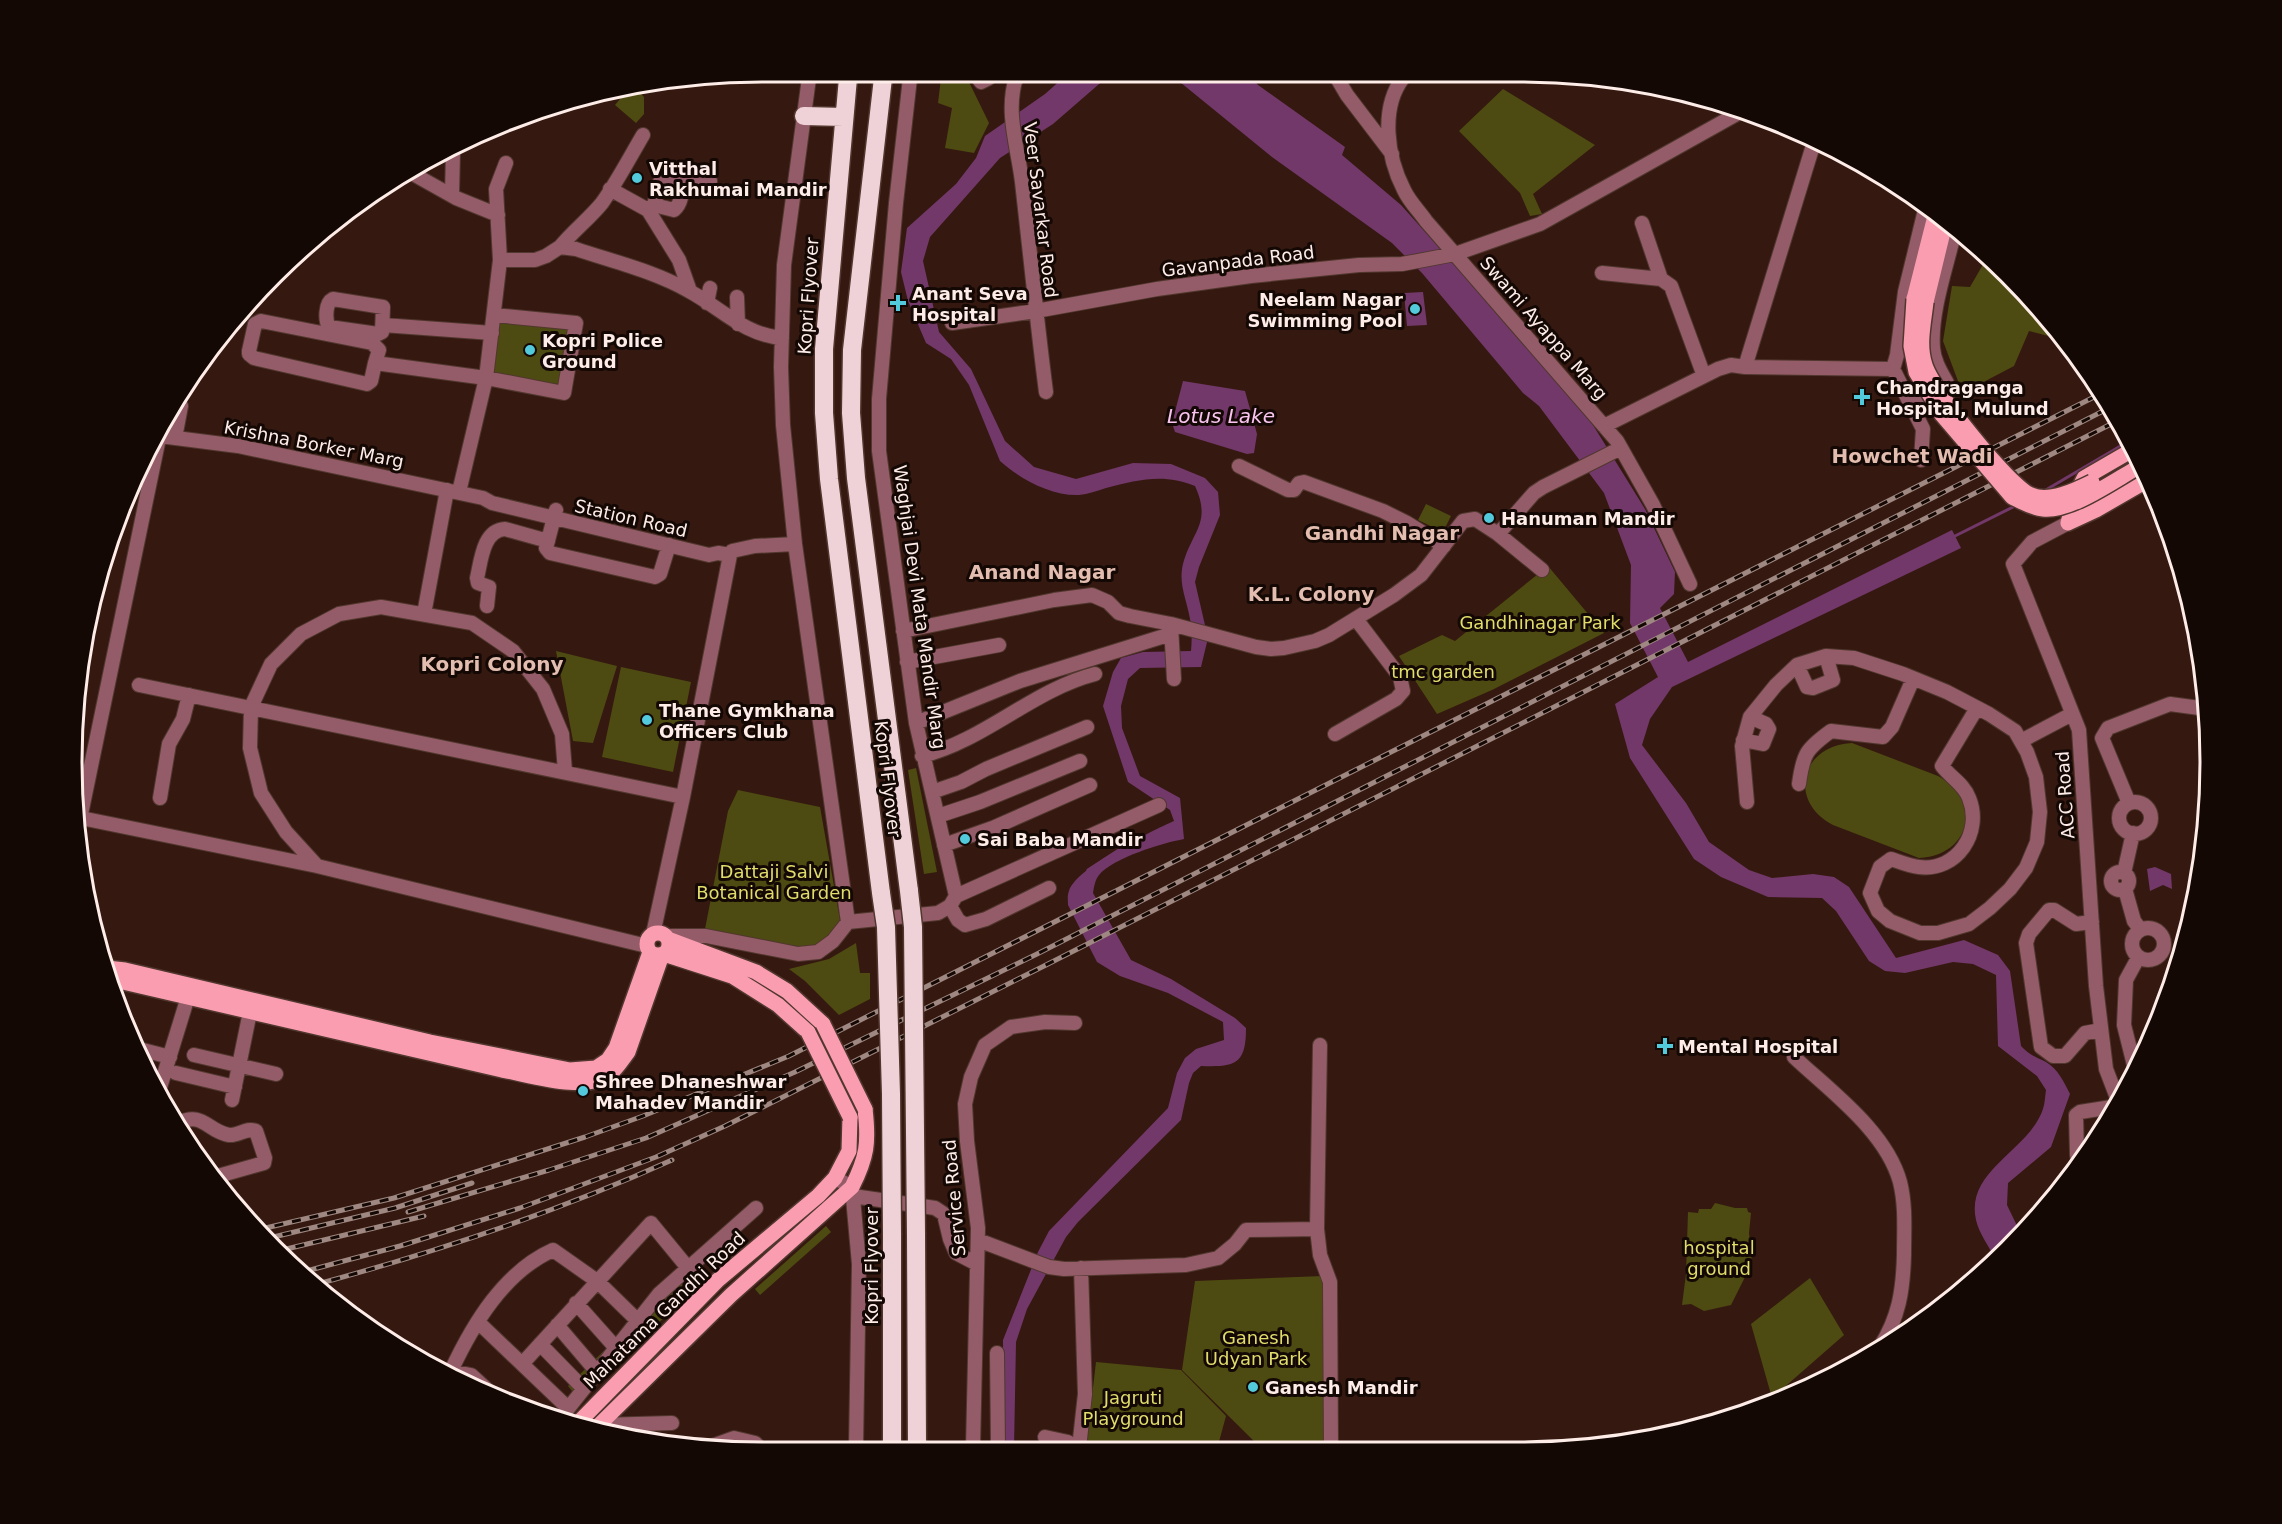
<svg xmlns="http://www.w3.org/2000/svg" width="2282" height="1524" font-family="'DejaVu Sans',sans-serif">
<rect width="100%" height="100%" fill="#351910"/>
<path fill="#4d4b11" d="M941,78h26l22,45 -15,30 -29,-5 7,-40 -14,-5z
M634,87l10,10v17l-8,9 -21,-18 14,-17z
M1503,89l92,56 -62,49 9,20 -12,2 -10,-23 -61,-62z
M1985,261h6l70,74 -1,4 -31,-8 -15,35 -40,21 -16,-6 -15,-40 9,-55 18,1z
M500,319l70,8 -9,59 -70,-12z
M1426,504l25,12 -8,16 -25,-12z
M1548,566l56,67 -112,57 -55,24 -38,-58 43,-21 13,6z
M556,651l61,15 -24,77 -20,-2z
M621,667l70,15 -18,90 -71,-15z
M1852,743l86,33c46,25 32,80 -19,82l-86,-33c-46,-24 -32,-80 19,-82z
M916,768l21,104 -13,2 -16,-104z
M738,790l82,17 20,113c-7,9 -15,22 -27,26 -17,4 -88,-13 -108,-17l23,-118z
M856,943l4,30h10v26l-31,16 -34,-34 -16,-12 40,-10z
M1715,1203l20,5h12l1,4 3,1 -2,20 3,30 -21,42 -27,6 -13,-7 -9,1 4,-31 2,-62 10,1 1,-4h12z
M826,1226l5,6 -71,63 -5,-6z
M697,1259l14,16 -134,122 -9,-11z
M1324,1276l2,173h-64l-80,-79 13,-89z
M1810,1278l34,57 -72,63 -21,-74z
M1096,1362l85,8 45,46 -9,33 -131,-1z"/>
<path fill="#72386a" d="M1063,78h43l-53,46 -53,34 -70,79 -7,24 16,71 32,37 34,72 29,26 42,12 57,-16 38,1 34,14 13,14 2,23 -21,52 -4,15 13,56 -7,29 -61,1 -12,11 -7,27 1,22 18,48 40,22 4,41c-22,4 -71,19 -85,36 -4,5 -5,12 -6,18l38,67 40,19 64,39 11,10c0,37 -11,39 -45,38l-8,7 -4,10 -8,37 -103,102 -12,15 -39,72 -11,33 -2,106h-11v-108l35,-88 11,-21 119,-123 9,-35 8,-15 11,-9 28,-9 -1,-18 -55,-29 -48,-17 -23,-14 -29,-57c0,-4 -1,-9 1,-14 7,-23 82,-60 105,-70l-4,-11 -42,-28 -25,-76 10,-34 8,-14 22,-6 48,-1c1,-10 1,-22 -1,-32 -3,-19 -12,-35 -7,-55 9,-33 29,-41 12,-78 -31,-13 -58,-6 -89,2 -9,3 -18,6 -27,7 -28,1 -59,-16 -79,-34l-31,-76 -18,-26 -25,-16 -18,-42 -7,-29 6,-44 49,-44 20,-26 9,-22 60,-42z
M1175,78h77l6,7 87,62 -3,8 59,50 160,179 32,41 52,84 30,63 -1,22 -14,14 28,54 264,-132 9,18 -289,139 -22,32 -8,26 44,58 23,39 40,28 23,8 41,-4 21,3 15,10 47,71 68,-18 34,15 12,16 11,75c8,9 15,11 25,16 12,7 18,20 24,32l-19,53 -43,36 -1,22 14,29 -26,24c-6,-11 -16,-25 -19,-38 -11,-50 53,-69 67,-111 2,-6 2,-13 3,-19l-9,-14 -39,-30 -2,-71 -23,-11 -20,-2 -48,11 -20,-2 -16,-10 -33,-50 -14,-13 -54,-1 -47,-20 -27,-18 -64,-101 -15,-54 43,-27 -28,-54 1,-58 -27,-72 -65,-87 -16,-13 -101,-120 -30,-30 -120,-86z
M1423,292l4,33 -20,1 -3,-33z
M1183,381l62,10 12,43 -3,19 -7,1 -72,-22 -3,-9z
M2155,867l16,7 1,15 -9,-4 -13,6 -3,-22z"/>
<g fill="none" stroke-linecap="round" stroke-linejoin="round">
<path stroke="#72386a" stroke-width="3" d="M2044,491l85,-50
M1953,537l64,-32
M1087,873l1,-3 37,-24"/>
<g stroke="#51372e" stroke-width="16">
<path id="minor" d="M978,78l3,4 8,-4
M1016,78c-11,34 2,70 6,104 8,70 15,140 24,210
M1337,78l10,17 45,59
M1403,78c-23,30 -16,79 1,112 5,11 15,21 22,31l191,220 36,64 37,79
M415,175l41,23 42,17
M671,175c13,4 26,2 39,6
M610,189l38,21 31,50 11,31
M452,195l1,-43
M648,210l6,-5 6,-23 3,-3 15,3 3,2c2,9 0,20 -7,26l-20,-5
M1642,223l19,56 10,7 33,90
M560,247c13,-16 29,-28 42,-44 15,-21 28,-46 41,-68
M500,260h35l11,-4 14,-9 16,2c38,13 78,22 113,42 32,17 55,44 93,47
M1602,273l59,6
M737,297l1,27
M333,299l50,8 -1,25 -4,2 -49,-7c-4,-7 -4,-24 4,-28z
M707,303l3,-15
M952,323l84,-12 121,-22 94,-13 108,-11 43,-1 53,-10 85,-30 204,-114
M383,325l109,8
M375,363l-4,18 -4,3 -113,-26 -5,-4v-3l6,-27 6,-3 111,22 7,7 -4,13 111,15 78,15 12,-70 -82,-8
M1745,367l70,-228
M1910,404l28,-12 9,-9c-6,-11 -13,-22 -14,-35 -3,-36 14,-82 22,-118
M1604,426l114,-57 13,-4 14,2 148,2
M160,436l78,10 245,52 9,5 217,52 9,-2 12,2 2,-4 23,-5 40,-2
M175,438l6,-32
M1921,460l2,-31 -30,-60 4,-14 8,-63 20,-82
M1239,466l49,24h6l5,-7 5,-1 79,29 24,12 37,23
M459,492l27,-114 14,-118 -4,-71 10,-26
M556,510l-10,38 4,5 105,24 5,-3 9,-29
M2068,523l-36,19 -19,22 66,166 17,256 10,83 13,34
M1498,534l44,36
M487,606l2,-19 -11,-4 -1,-5c4,-17 6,-48 28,-49l43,12
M424,614l23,-124
M1171,626l3,53
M903,631l151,-31 38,-5 16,7 11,11 11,3 41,8 85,23 15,2 13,-1 31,-7 14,-6 65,-40 27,-20 42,-54 12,-2 23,15 36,-41 9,-6 78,-39
M907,662l92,-17
M1797,665l10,22 6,1 20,-8 -7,-24
M139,685l544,112
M916,723l104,-42 151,-47
M1335,734l61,-35 7,-8 -3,-14 -44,-58
M1743,740l20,4 6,-15 -3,-5 -16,-7
M2021,741l51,-27
M922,756c63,-16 111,-66 173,-82
M1799,784c4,-30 7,-35 32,-53l52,6 9,-10 21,-48
M932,792l29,-10 25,-13 101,-42
M160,798l9,-54 14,-25 6,-24
M1747,802l-5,-56 8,-29 26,-32 21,-20 29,-9 28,2 49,16 44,18 42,22 26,17 12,21 9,25 4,35 -3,30 -11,26 -16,21 -20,19 -21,16 -31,9h-18l-30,-12 -12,-10 -8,-18 10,-26 11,-8c9,3 19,7 28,8 38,5 64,-35 50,-69 -5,-14 -19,-21 -27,-32l35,-58
M2119 818a16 16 0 1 1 32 0a16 16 0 1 1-32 0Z
M2129,803l-27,-65 6,-10 62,-24 37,5
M938,816l42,-14 100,-41
M81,818l236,48 330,80
M80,819l79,-381
M944,845l51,-18 95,-42
M317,866l-31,-34 -25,-39 -11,-45 1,-41 20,-43 30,-30 38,-20 42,-7 91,16 41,28 30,38 19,45 3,37
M2111 881a9 9 0 1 1 18 0a9 9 0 1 1-18 0Z
M2124,873l9,-40
M2125,889l9,32 6,8
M956,896l203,-91
M950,906l8,14 7,5 21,-6 63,-31
M848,922l90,-9 12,-7 6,-10 -40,-173 -37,-272v-52l17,-196 14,-125
M2092,922l-16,2 -22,-14h-5l-20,24 -3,9 15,104 12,9h12l20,-23 16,-3
M2132 944a16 16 0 1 1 32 0a16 16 0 1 1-32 0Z
M653,934l30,-137 47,-242
M666,936h40l92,18 20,-2 15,-11 15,-19 -53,-378 -12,-119 -2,-58 3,-102 25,-187
M1320,1045l-3,184 3,26 10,27 1,167
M135,1048l35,9
M194,1055l82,19
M1794,1057c36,34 92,74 106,125 6,24 4,49 4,73 -1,36 -5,62 -24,92
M2135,1069l-11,-44 2,-45 12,-22
M176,1073l59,14
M158,1094l33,-107
M232,1100l20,-98
M176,1124c28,-14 30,7 53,11 10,1 17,-8 27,-4l9,27 -1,5 -46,13
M2082,1157l-5,-2 -1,-40 4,-3 38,-6
M835,1178l17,9 7,77 -3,183
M853,1196l82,12 9,6 6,25 6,14 21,11
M978,1240l71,27 15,2 122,-4 32,-7 17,-14 11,-14 71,-1
M576,1303l40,45
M478,1322l90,86
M557,1325l40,47
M540,1344l43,44
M997,1353l1,95
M522,1364l129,-141 37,45
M440,1369l31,6 23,21
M451,1371c22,-47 53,-99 102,-121l44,31 41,40
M559,1420l100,-126 97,-86
M599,1425l73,-2
M1045,1437l23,5 -1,6
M712,1446l22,-8 21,5 3,3
M973,1448l5,-220 -11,-87 -2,-37 6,-27 14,-32 26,-18 34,-5 30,1
M1079,1448l6,-54 -4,-126"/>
</g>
<g stroke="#51372e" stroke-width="18">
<path id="major" d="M1914,299l21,-83
M1926,302l19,-78
M2068,523l7,-27 9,-18 50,-29
M2068,523l28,-13 52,-30
M647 944a11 11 0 1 1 22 0a11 11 0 1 1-22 0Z
M668,939l88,33 31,19 36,33
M664,954l68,22 46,29 30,27
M107,968l18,2 305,72 140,28 26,-2 12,-8 8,-12 34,-96
M110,979l392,91c29,5 83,23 108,4 7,-6 12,-14 18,-22l34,-97
M577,1424l141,-144 100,-84 17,-18 14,-27 1,-34
M596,1428l135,-133 121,-108c15,-30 17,-44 13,-78"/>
</g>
<g stroke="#51372e" stroke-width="21">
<path id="highway" d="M848,78l-24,271v64l5,66 52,414
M883,78l-31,272 -1,63 5,65 53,413
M804,116l40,1
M916,1234l1,213
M892,1235v212"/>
</g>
<use href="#minor" stroke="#945c68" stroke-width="14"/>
<use href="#major" stroke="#fa9db0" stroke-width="15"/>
<use href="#highway" stroke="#efd2d7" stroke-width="18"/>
<g stroke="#9e8881" stroke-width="5">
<path id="rail" d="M408,1212l141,-42 97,-32 149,-66 242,-118 1072,-546
M257,1230l137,-32 191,-61 58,-21 146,-60 1311,-662
M265,1239l130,-31 77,-25
M278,1251l146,-35
M299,1273l101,-27 120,-38 136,-51 69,-31 319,-160 1073,-545
M314,1285c122,-33 243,-73 358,-125"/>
</g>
<use href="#rail" stroke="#140805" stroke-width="3" stroke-dasharray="9" stroke-linecap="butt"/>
<g stroke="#51372e" stroke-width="18" stroke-linecap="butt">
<path id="major-bridge" d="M1914,299l-3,47 5,26 26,43 70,82c10,5 20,11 31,12 29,3 73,-30 99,-44
M1926,302c-2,20 -8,43 -1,63 8,26 83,120 106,130 18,8 45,-5 61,-13
M823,1024l42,85
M808,1032l42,85"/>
</g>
<g stroke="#51372e" stroke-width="21" stroke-linecap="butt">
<path id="highway-bridge" d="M909,891l4,36 3,307
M881,893l5,34 5,167 1,141"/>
</g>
<use href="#major-bridge" stroke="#fa9db0" stroke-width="15"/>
<use href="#highway-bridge" stroke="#efd2d7" stroke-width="18"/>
</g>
<g fill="#53cadc" stroke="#140805" stroke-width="2">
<circle cx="637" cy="178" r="6"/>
<path d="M895 294h6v6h6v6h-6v6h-6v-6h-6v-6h6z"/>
<circle cx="1415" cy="309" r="6"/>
<circle cx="530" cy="350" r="6"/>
<path d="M1859 388h6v6h6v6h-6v6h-6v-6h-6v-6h6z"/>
<circle cx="1489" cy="518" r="6"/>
<circle cx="647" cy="720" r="6"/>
<circle cx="965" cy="839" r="6"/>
<path d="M1662 1037h6v6h6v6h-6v6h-6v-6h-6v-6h6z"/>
<circle cx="583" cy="1091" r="6"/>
<circle cx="1253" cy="1387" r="6"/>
</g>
<g text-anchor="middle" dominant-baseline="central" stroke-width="6" stroke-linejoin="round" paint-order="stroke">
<g font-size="18" font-weight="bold" fill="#fdece7" stroke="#140805" text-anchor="start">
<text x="649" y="168">Vitthal<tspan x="649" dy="21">Rakhumai Mandir</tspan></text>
<text x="912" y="293">Anant Seva<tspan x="912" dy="21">Hospital</tspan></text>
<text x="1403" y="299" text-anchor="end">Neelam Nagar<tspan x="1403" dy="21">Swimming Pool</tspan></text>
<text x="542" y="340">Kopri Police<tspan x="542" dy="21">Ground</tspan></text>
<text x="1876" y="387">Chandraganga<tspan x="1876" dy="21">Hospital, Mulund</tspan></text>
<text x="1501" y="518">Hanuman Mandir</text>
<text x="659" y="710">Thane Gymkhana<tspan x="659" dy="21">Officers Club</tspan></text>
<text x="977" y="839">Sai Baba Mandir</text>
<text x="1678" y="1046">Mental Hospital</text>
<text x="595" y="1081">Shree Dhaneshwar<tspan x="595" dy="21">Mahadev Mandir</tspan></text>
<text x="1265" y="1387">Ganesh Mandir</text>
</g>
<g font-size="18" fill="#fdece7" stroke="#140805">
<text transform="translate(1041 210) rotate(83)">Veer Savarkar Road</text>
<text transform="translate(1238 261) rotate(-7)">Gavanpada Road</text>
<text transform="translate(808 296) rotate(-86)">Kopri Flyover</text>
<text transform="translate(1544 328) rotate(49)">Swami Ayappa Marg</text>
<text transform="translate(314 444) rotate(11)">Krishna Borker Marg</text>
<text transform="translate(631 518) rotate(13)">Station Road</text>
<text transform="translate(920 607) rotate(82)">Waghjai Devi Mata Mandir Marg</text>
<text transform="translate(888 779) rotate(83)">Kopri Flyover</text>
<text transform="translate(2065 795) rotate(-94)">ACC Road</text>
<text transform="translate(954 1198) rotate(-95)">Service Road</text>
<text transform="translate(871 1266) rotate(-90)">Kopri Flyover</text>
<text transform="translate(664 1310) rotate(-44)">Mahatama Gandhi Road</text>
</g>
<g font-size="18" fill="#e0dd6b" stroke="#140805">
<text x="1540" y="622">Gandhinagar Park</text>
<text x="1443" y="671">tmc garden</text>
<text x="774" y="871">Dattaji Salvi<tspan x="774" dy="21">Botanical Garden</tspan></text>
<text x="1719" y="1247">hospital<tspan x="1719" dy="21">ground</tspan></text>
<text x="1256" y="1337">Ganesh<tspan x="1256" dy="21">Udyan Park</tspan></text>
<text x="1133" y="1397">Jagruti<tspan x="1133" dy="21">Playground</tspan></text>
</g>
<g font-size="20" font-style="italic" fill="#f9c5f0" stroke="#140805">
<text x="1221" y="416">Lotus Lake</text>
</g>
<g font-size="20" font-weight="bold" fill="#e3bdaf" stroke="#140805">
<text x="1912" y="456">Howchet Wadi</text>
<text x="1382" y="533">Gandhi Nagar</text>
<text x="1042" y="572">Anand Nagar</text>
<text x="1311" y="594">K.L. Colony</text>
<text x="492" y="664">Kopri Colony</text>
</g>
</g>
<path d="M0 0H2282V1524H0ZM762 82H1520A680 680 0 0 1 2200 762V762A680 680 0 0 1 1520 1442H762A680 680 0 0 1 82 762V762A680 680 0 0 1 762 82Z" fill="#140805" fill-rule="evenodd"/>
<path fill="none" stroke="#fdece7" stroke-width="3" d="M762 82H1520A680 680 0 0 1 2200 762V762A680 680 0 0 1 1520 1442H762A680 680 0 0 1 82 762V762A680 680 0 0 1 762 82Z"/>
</svg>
